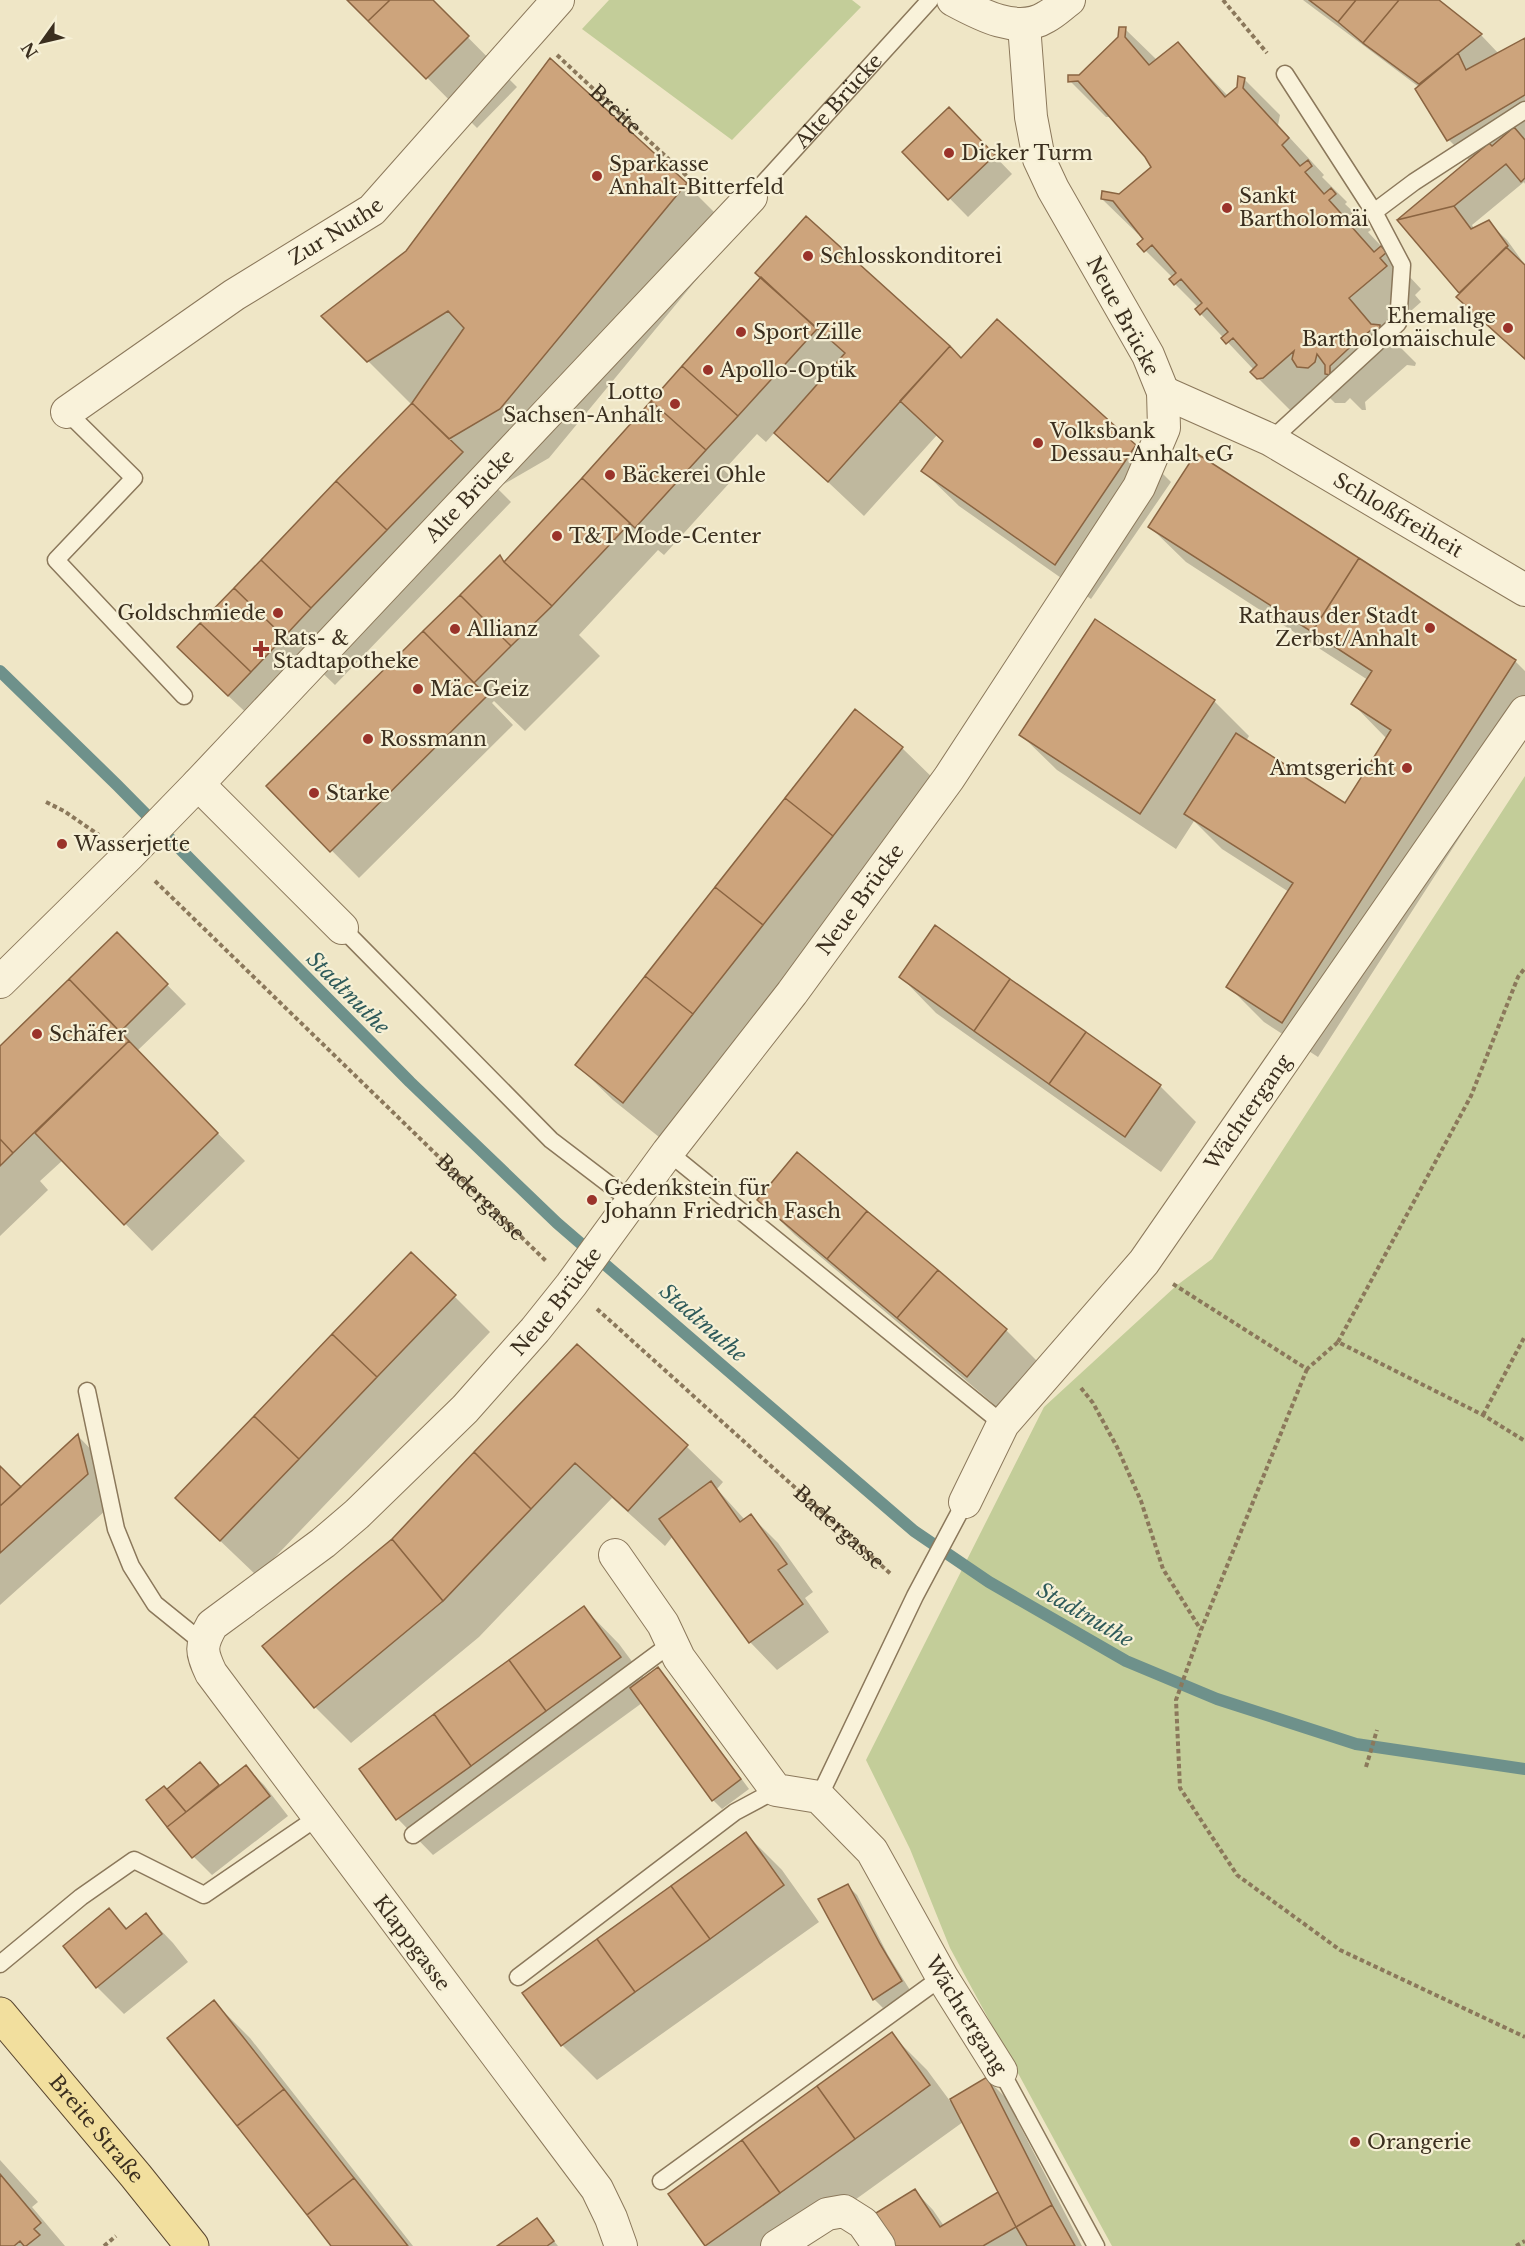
<svg xmlns="http://www.w3.org/2000/svg" width="1525" height="2246" font-family="'Libre Baskerville',serif">
<rect width="100%" height="100%" fill="#efe6c6"/>
<path fill="#c3cd99" d="M609,0h243l9,7 -129,133 -150,-111z
M1525,776v1470h-413l-162,-298 -40,-99 -44,-89 178,-353 132,-121 36,-27z"/>
<path fill="#0003" d="M350,0h81l86,87 -40,41z
M1303,0h134l44,35 18,19 26,-15v145l-1,-2 -52,43 2,4 14,-7 19,18 18,25v95l-67,-63 4,-4 -63,-72 71,-60 -21,-21 -30,-53z
M1125,29l32,31 21,-16 50,52 10,-8 6,-9 36,36 -2,10 46,50 -2,2 25,25 -2,2 22,21 4,5 -3,2 53,57 -6,6 6,7 -35,31 30,30 -1,3 -8,-1 -24,21 -18,16 1,8h-4l-12,-12 -5,5h-10l-11,-11 -30,22 -36,-36 -4,-8 -53,-56 -2,-6 -24,-24 -2,-6 -34,-34 7,-5 -3,-4 -5,-1 -36,-35 18,-4 33,-28 -7,-11 -35,-39h-5l-36,-36 10,-5 40,-38z
M967,127l45,47 -44,43 -64,-65z
M686,184l49,49 -186,225 -52,30 14,14 -176,183 -23,-22 -56,59 -50,-47 206,-270 -89,-89z
M763,278l199,82 173,86 36,36 -80,117 -132,-93 -36,-35 21,-29 -7,-7 -73,81 -89,-84 -9,10 -9,-8 -33,36 9,9 -69,76 -6,-5 -79,85 21,21 -75,75 -31,-30 -2,2 21,22 -154,153 -91,-92 232,-229 5,6z
M1150,527l365,134 10,10v65l-207,321 -54,-35 -36,-36 61,-94 -67,-43 -28,-28 -18,28 -119,-79 -36,-35 193,-34 35,35 -3,5 99,64 42,-66 -34,-35 15,-24 -182,-118z
M902,748l36,35 -279,354 -46,-37 -36,-35z
M936,927l224,159 36,36 -35,50 -225,-159 -35,-36z
M117,934l69,70 -49,47 108,110 -93,90 -89,-91 -23,21 8,9 -48,46v-189z
M798,1154l208,176 36,36 -39,46 -208,-177 -36,-35z
M454,1296l36,36 -233,244 -44,-42z
M577,1346l110,101 36,35 -6,7 28,31 6,-4 27,27 35,49 -8,6 24,34 -52,38 -27,-28 -77,-106 -8,10 -53,-48 -133,139 -128,106 -36,-36 -50,-61 128,-106z
M78,1436l27,28 10,38 -115,103v-136l21,20z
M584,1608l35,36 26,35 13,-10 9,9 82,111 -27,20 -9,-9 -71,-97 -209,152 -35,-36 -37,-50z
M199,1764l21,23 26,-20 18,18 24,31 -76,59 -18,-18 -46,-57 19,-10z
M746,1834l36,36 37,52 -222,158 -35,-35z
M848,1886l9,9 31,60 22,35 -27,18 -9,-9z
M109,1910l19,19 18,-14 27,28 15,19 -64,52 -27,-27z
M214,2002l36,36 163,208h-80z
M891,2034l36,36 23,31 37,-22 18,18 77,149h-189l22,-55 18,19 11,16 56,-34 -37,-70 -172,124h-84l-37,-52z
M0,2160l38,42 -6,5 33,39h-65z
M537,2220l21,26h-58z"/>
<g fill="none" stroke-linecap="round" stroke-linejoin="round">
<path stroke="#6e918b" stroke-width="12" d="M0,671l117,114 293,297 147,141 357,308 75,51 137,79 91,38 139,45 169,25"/>
</g>
<path fill="#cda47c" stroke="#8a6441" stroke-width="1.5" d="M347,0h43l-22,21z
M390,0h43l36,36 -43,43 -58,-58z
M1309,0h47l-18,22z
M1356,0h43l-36,43 -25,-21z
M1399,0h40l43,34 -63,50 -56,-41z
M1119,27h7l-1,10 24,28 29,-23 47,55 12,-10 1,-11 7,2 -2,10 46,50 -7,7 18,21 8,-6 4,6 -7,6 19,22 7,-6 5,6 -7,6 18,20 5,-6 5,7 -6,5 23,26 7,-6 6,6 -7,6 7,8 -38,32 22,26 9,1v6l-9,-1 -24,20 -17,16v9l-5,-1v-9l-8,-11 -2,8 -7,6 -11,-1 -5,-8 2,-8 -31,27 -6,1 -7,-7 7,-7 -24,-27 -7,6 -5,-6 7,-6 -21,-24 -7,7 -5,-6 7,-6 -21,-24 -7,6 -5,-6 7,-6 -24,-28 -8,7 -7,-8 6,-5 -30,-38 -12,-2 1,-8 17,3 32,-27 -6,-10 -67,-76 -10,1v-7h11l39,-38z
M1525,38v57l-78,46 -32,-52 43,-36 8,17z
M550,58l137,125 -187,226 -51,30 -37,-36 52,-75 -16,-17 -81,51 -46,-46 85,-65z
M949,107l46,48 -47,45 -46,-48z
M1514,127l11,13v38l-4,4 -15,-18 -52,42 -57,14 92,-77 3,3z
M1454,206l17,23 18,-9 19,26 -49,47 -62,-73z
M806,216l144,130 -122,136 -54,-49 71,-80 -90,-80z
M1506,247l19,18v94l-69,-62z
M761,277l56,52 -79,87 -56,-50z
M997,319l139,126 -81,120 -134,-94 22,-30 -43,-40 50,-55 11,12z
M682,366l56,50 -32,34 -55,-49z
M651,401l55,49 -71,78 -53,-50z
M412,403l51,49 -76,78 -51,-49z
M1196,453l163,105 -47,74 -164,-105z
M582,478l48,45 -78,83 -48,-44z
M336,481l51,49 -76,78 -50,-48z
M500,555l4,7 48,44 -41,40 -51,-51z
M1359,558l157,102 -234,363 -56,-36 67,-104 -109,-69 52,-81 109,70 46,-73 -40,-26 21,-33 -60,-39z
M261,560l50,48 -27,29 -50,-49z
M234,588l50,49 -33,35 -51,-49z
M460,595l51,51 -37,37 -51,-52z
M1095,619l120,81 -75,114 -121,-79z
M200,623l51,49 -23,24 -51,-49z
M423,631l64,65 -157,156 -64,-66z
M855,709l48,38 -70,89 -48,-38z
M785,798l48,38 -70,89 -48,-38z
M715,887l48,38 -70,89 -48,-38z
M935,925l75,54 -36,52 -75,-54z
M117,932l51,52 -48,48 -51,-53z
M645,976l48,38 -70,89 -48,-38z
M69,979l60,62 -116,112 -13,-14v-93z
M1010,979l76,53 -37,52 -75,-53z
M1086,1032l75,53 -36,52 -76,-53z
M129,1041l89,92 -94,92 -89,-92z
M0,1139l13,14 -13,13z
M797,1152l70,59 -40,48 -70,-59z
M867,1211l71,59 -41,48 -70,-59z
M411,1252l45,43 -79,82 -45,-43z
M938,1270l69,59 -40,48 -70,-59z
M332,1334l45,43 -78,82 -45,-43z
M577,1344l111,101 -60,66 -53,-48 -44,46 -57,-57z
M254,1416l45,43 -79,82 -45,-43z
M78,1434l10,40 -88,79v-47z
M474,1452l57,57 -88,92 -51,-62z
M0,1466l21,21 -21,19z
M711,1481l29,41 11,-8 36,50 -9,6 25,34 -54,39 -90,-124z
M392,1539l51,62 -129,107 -52,-62z
M584,1606l37,51 -75,54 -37,-51z
M509,1660l37,51 -75,55 -37,-52z
M658,1667l83,112 -29,22 -82,-113z
M434,1714l37,52 -75,54 -37,-51z
M200,1762l19,23 -33,27 -19,-23z
M246,1765l24,31 -78,62 -25,-31z
M164,1786l22,26 -19,15 -21,-27z
M746,1832l38,53 -74,54 -39,-53z
M848,1884l32,60 22,37 -29,19 -55,-101z
M671,1886l39,53 -75,53 -38,-53z
M109,1908l17,21 20,-16 16,21 -66,54 -33,-42z
M597,1939l38,53 -74,54 -39,-53z
M214,2000l70,89 -47,37 -70,-88z
M892,2032l38,53 -75,54 -38,-53z
M987,2077l65,128 -36,22 -66,-128z
M817,2086l38,53 -75,54 -38,-53z
M284,2089l70,89 -47,37 -70,-89z
M742,2140l38,53 -75,53 -37,-52z
M0,2174l41,49 -7,6 6,6 -14,11h-2l-4,-5 -6,5h-14z
M354,2178l54,68h-77l-24,-31z
M915,2189l25,38 58,-35 18,35 -33,19h-92l-20,-30z
M1052,2205l23,41h-48l-11,-19z
M537,2218l17,23 -7,5h-50z"/>
<g fill="none" stroke-linecap="round" stroke-linejoin="round">
<g stroke="#8b785b" stroke-width="19">
<g id="lane">
<path id="s4" d="M751,197l179,-197"/>
<path d="M1374,212l40,-30 111,-72"/>
<path d="M67,412l67,66 -78,82 128,136"/>
<path d="M1271,440l127,-117 4,-58 -28,-53 -89,-138"/>
<path d="M342,928l209,212 80,61"/>
<path d="M668,1152l335,272"/>
<path d="M87,1391l29,138 15,37 24,38 47,38"/>
<path d="M819,1797l96,-201 50,-94"/>
<path d="M413,1835l259,-192"/>
<path d="M0,1964l81,-67 53,-37 70,35 114,-78"/>
<path d="M518,1977l217,-165 41,-22"/>
<path d="M1001,2071l95,175"/>
<path d="M661,2181l281,-204"/>
</g>
</g>
<g stroke="#8b785b" stroke-width="34">
<g id="street">
<path d="M953,0c26,14 64,35 93,17 8,-4 15,-11 23,-17"/>
<path id="s5" d="M1163,392l108,48 254,150"/>
<path id="s6" d="M67,412l167,-117 138,-85 186,-210"/>
<path d="M198,784l144,144"/>
<path id="s7" d="M0,982l129,-127 69,-71 553,-587"/>
<path id="s8" d="M965,1502l38,-78 141,-162 381,-550"/>
<path id="s9" d="M615,1555l48,69 16,34 97,132 43,7 53,54 70,126 59,94"/>
<path id="s10" d="M621,2246l-10,-28 -14,-29 -386,-516c-10,-21 -11,-27 1,-48l111,-82 34,-29 108,-105 70,-79 36,-45 97,-133 124,-159 157,-215 190,-291 25,-59 -1,-36 -15,-37 -95,-166 -14,-30 -8,-42 -7,-92"/>
<path d="M777,2246l50,-32 17,-3 19,12 16,23"/>
</g>
</g>
<g stroke="#59462f" stroke-width="35">
<g id="primary">
<path id="s11" d="M0,2014l136,162 56,70"/>
</g>
</g>
<g stroke="#8b785b" stroke-width="4" stroke-dasharray="4.5 3" stroke-linecap="butt">
<path d="M1223,0l44,53"/>
<path id="s1" d="M557,55l148,138"/>
<path d="M46,802l18,9 35,24"/>
<path id="s2" d="M155,881l391,380"/>
<path d="M1173,1284l134,85 31,-27 145,73 42,26"/>
<path id="s3" d="M597,1309l295,266"/>
<path d="M1338,1342l133,-246 47,-119 7,-9"/>
<path d="M1307,1369l-106,261 -25,70 4,88 57,87 103,75 185,87"/>
<path d="M1081,1388l12,15 24,44 24,54 22,68 38,61"/>
<path d="M1483,1415l42,-79"/>
<path d="M1366,1767l11,-37"/>
<path d="M104,2246l12,-10"/>
<path d="M1516,2246l9,-5"/>
</g>
<use href="#lane" stroke="#f9f2da" stroke-width="16"/>
<use href="#street" stroke="#f9f2da" stroke-width="32"/>
<use href="#primary" stroke="#f2df9e" stroke-width="33"/>
</g>
<g fill="#9a332a" stroke="#f6f0d6" stroke-width="2">
<circle cx="949" cy="153" r="6"/>
<circle cx="597" cy="176" r="6"/>
<circle cx="1227" cy="208" r="6"/>
<circle cx="808" cy="256" r="6"/>
<circle cx="1508" cy="328" r="6"/>
<circle cx="741" cy="332" r="6"/>
<circle cx="708" cy="370" r="6"/>
<circle cx="675" cy="404" r="6"/>
<circle cx="1038" cy="443" r="6"/>
<circle cx="610" cy="475" r="6"/>
<circle cx="557" cy="536" r="6"/>
<circle cx="278" cy="613" r="6"/>
<circle cx="1430" cy="628" r="6"/>
<circle cx="455" cy="629" r="6"/>
<path d="M258 640h6v6h6v6h-6v6h-6v-6h-6v-6h6z"/>
<circle cx="418" cy="689" r="6"/>
<circle cx="368" cy="739" r="6"/>
<circle cx="1407" cy="768" r="6"/>
<circle cx="314" cy="793" r="6"/>
<circle cx="62" cy="844" r="6"/>
<circle cx="37" cy="1034" r="6"/>
<circle cx="592" cy="1200" r="6"/>
<circle cx="1355" cy="2142" r="6"/>
</g>
<g text-anchor="middle" dominant-baseline="central" stroke-width="4.5" stroke-linejoin="round" paint-order="stroke">
<g font-size="20" fill="#3b2f1f" stroke="#f6f0d6">
<text stroke="none"><textPath href="#s4" startOffset="130">Alte Brücke</textPath></text>
<text stroke="none"><textPath href="#s1" startOffset="80">Breite</textPath></text>
<text stroke="none"><textPath href="#s6" startOffset="324">Zur Nuthe</textPath></text>
<text transform="translate(1123 316) rotate(62)">Neue Brücke</text>
<text stroke="none"><textPath href="#s7" startOffset="676">Alte Brücke</textPath></text>
<text stroke="none"><textPath href="#s5" startOffset="266">Schloßfreiheit</textPath></text>
<text stroke="none"><textPath href="#s10" startOffset="1736">Neue Brücke</textPath></text>
<text stroke="none"><textPath href="#s8" startOffset="484">Wächtergang</textPath></text>
<text stroke="none"><textPath href="#s2" startOffset="454">Badergasse</textPath></text>
<text stroke="none"><textPath href="#s10" startOffset="1232">Neue Brücke</textPath></text>
<text stroke="none"><textPath href="#s3" startOffset="326">Badergasse</textPath></text>
<text transform="translate(412 1943) rotate(53)">Klappgasse</text>
<text stroke="none"><textPath href="#s9" startOffset="594">Wächtergang</textPath></text>
<text stroke="none"><textPath href="#s11" startOffset="150">Breite Straße</textPath></text>
</g>
<g font-size="20" fill="#3b2f1f" stroke="#f6f0d6" text-anchor="start">
<text x="961" y="153">Dicker Turm</text>
<text x="609" y="164">Sparkasse<tspan x="609" dy="23">Anhalt-Bitterfeld</tspan></text>
<text x="1239" y="196">Sankt<tspan x="1239" dy="23">Bartholomäi</tspan></text>
<text x="820" y="256">Schlosskonditorei</text>
<text x="1496" y="316" text-anchor="end">Ehemalige<tspan x="1496" dy="23">Bartholomäischule</tspan></text>
<text x="753" y="332">Sport Zille</text>
<text x="720" y="370">Apollo-Optik</text>
<text x="663" y="392" text-anchor="end">Lotto<tspan x="663" dy="23">Sachsen-Anhalt</tspan></text>
<text x="1050" y="431">Volksbank<tspan x="1050" dy="23">Dessau-Anhalt eG</tspan></text>
<text x="622" y="475">Bäckerei Ohle</text>
<text x="569" y="536">T&amp;T Mode-Center</text>
<text x="266" y="613" text-anchor="end">Goldschmiede</text>
<text x="1418" y="616" text-anchor="end">Rathaus der Stadt<tspan x="1418" dy="23">Zerbst/Anhalt</tspan></text>
<text x="467" y="629">Allianz</text>
<text x="273" y="638">Rats- &amp;<tspan x="273" dy="23">Stadtapotheke</tspan></text>
<text x="430" y="689">Mäc-Geiz</text>
<text x="380" y="739">Rossmann</text>
<text x="1395" y="768" text-anchor="end">Amtsgericht</text>
<text x="326" y="793">Starke</text>
<text x="74" y="844">Wasserjette</text>
<text x="49" y="1034">Schäfer</text>
<text x="604" y="1188">Gedenkstein für<tspan x="604" dy="23">Johann Friedrich Fasch</tspan></text>
<text x="1367" y="2142">Orangerie</text>
</g>
<g font-size="21" font-style="italic" fill="#2e5a5a" stroke="#f6f0d6">
<text transform="translate(348 993) rotate(45)">Stadtnuthe</text>
<text transform="translate(703 1323) rotate(41)">Stadtnuthe</text>
<text transform="translate(1085 1615) rotate(30)">Stadtnuthe</text>
</g>
</g>
<g transform="translate(42 42) rotate(236)" stroke="#f6f0d6" stroke-width="4.5" paint-order="stroke">
<path d="M0-4.5L10 22L0 15L-10 22Z" fill="#3b2f1f"/>
<text y="-9" font-size="16" font-weight="bold" text-anchor="middle" fill="#3b2f1f">N</text>
</g>
</svg>
